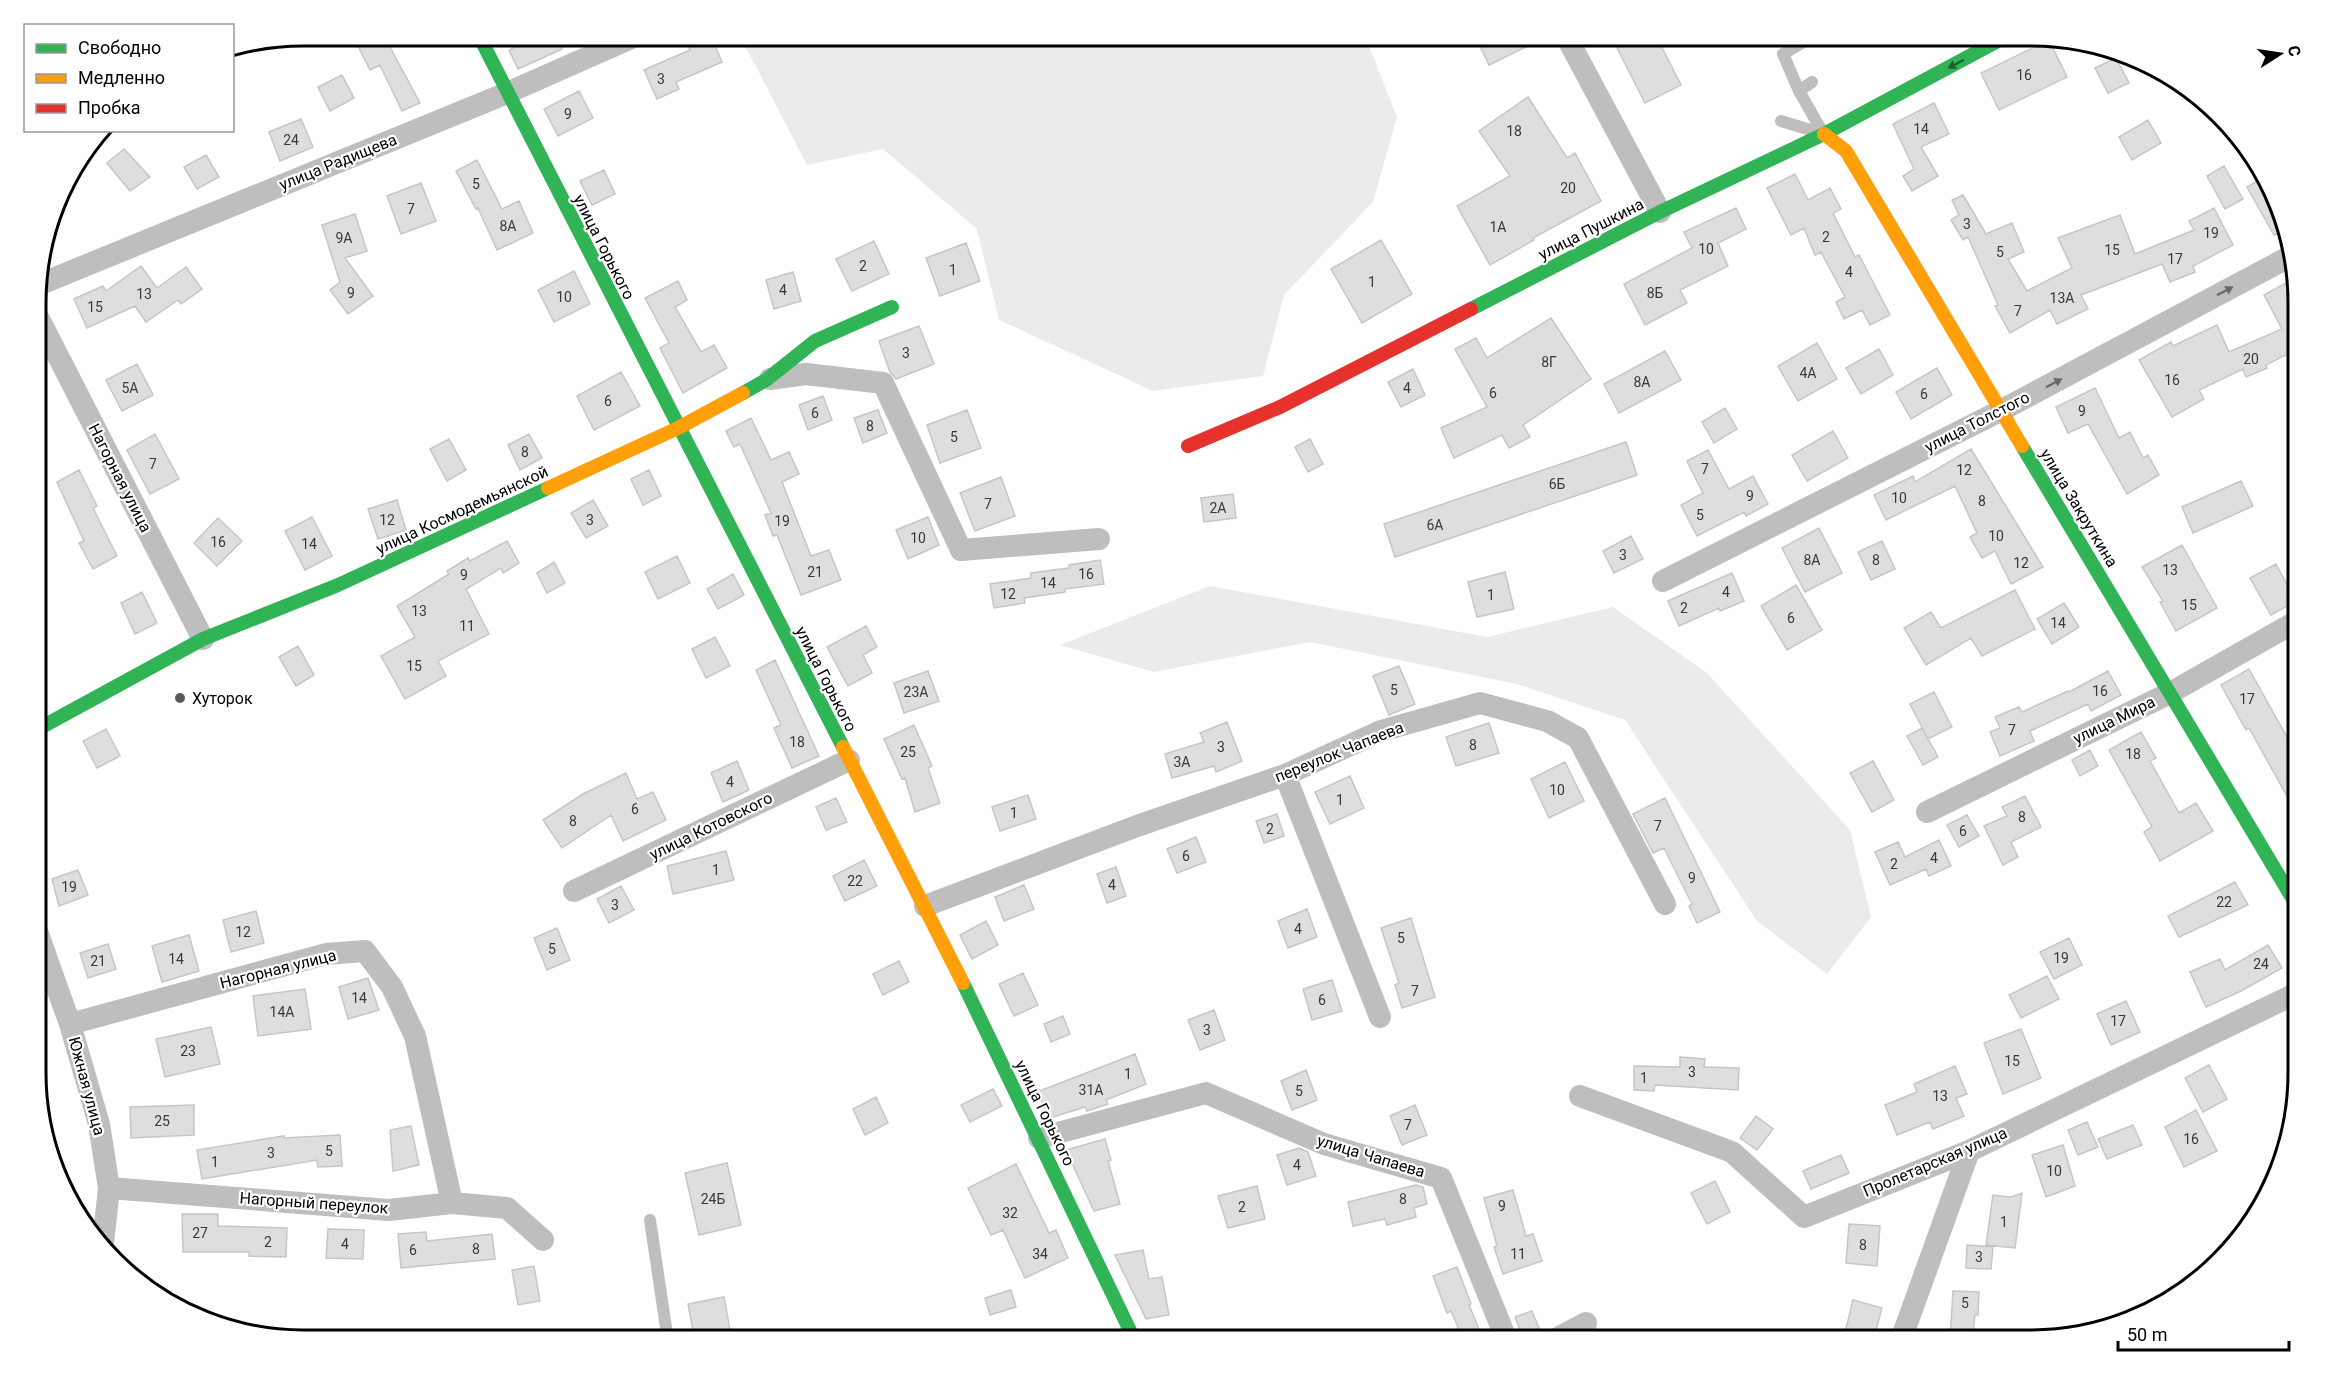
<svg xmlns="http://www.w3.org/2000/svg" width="2334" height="1377" font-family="Roboto,sans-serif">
<rect width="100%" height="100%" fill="#fff"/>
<path fill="#ebebeb" d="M740,36h625l32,81 -24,85 -89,93 -21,81 -110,15 -154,-71 -22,-91 -94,-80 -76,16z
M1210,586l277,51 126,-30 94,66 143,157 21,87 -44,57 -70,-53 -132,-201 -108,-36 -207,-42 -156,30 -94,-27z"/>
<path fill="#dedede" stroke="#c6c6c6" stroke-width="1.5" d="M353,36h31l36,67 -18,8 -22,-46 -10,5z
M539,36h18l5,13 -44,20 -9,-19z
M704,36h7l11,26 -46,20 3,7 -22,10 -13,-29 46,-20 -3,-7z
M1475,36h73l-59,29z
M1611,36h45l25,49 -36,18z
M2049,40l18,37 -68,33 -18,-37z
M2116,58l13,25 -21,10 -13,-25z
M342,75l12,23 -24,13 -12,-24z
M579,91l14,27 -35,18 -14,-27z
M1528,97l39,61 8,-5 26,48 -68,37 1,2 -44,25 -33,-59 53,-30 -31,-45z
M1934,103l15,31 -28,13 17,29 -26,15 -9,-15 11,-7 -21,-45z
M301,119l12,28 -33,14 -11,-29z
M2148,120l13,23 -29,17 -13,-23z
M124,149l26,28 -20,14 -23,-28z
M206,155l13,22 -22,12 -13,-22z
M477,160l25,49 17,-8 14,32 -36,17 -19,-42 -2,1 -20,-38z
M2224,166l19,33 -18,10 -18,-33z
M604,170l11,24 -23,11 -12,-24z
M1795,174l13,26 22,-12 11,21 -8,4 22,44 4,-2 31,60 -20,10 -8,-15 -18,9 -8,-17 9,-5 -24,-45 -6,3 -11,-27 -13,7 -24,-47z
M2264,177l17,55 -7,3 -27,-48z
M421,183l15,38 -35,13 -14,-38z
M1963,195l23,39 26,-11 12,29 -16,7 19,32 45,-23 -14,-30 62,-23 15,39 59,-24 -5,-9 25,-13 19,37 -40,21 2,6 -25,10 -8,-18 -81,31 7,14 -31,15 -7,-14 -40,23 -15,-27 3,-1 -30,-68 -5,3 -12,-20 8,-5 -7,-15z
M1736,208l10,21 -28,14 10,23 -48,24 7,13 -42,22 -21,-41 68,-36 -8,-16z
M355,214l12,37 -22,7 28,38 -25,18 -18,-24 10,-8 -18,-57z
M1381,240l31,54 -50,29 -31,-54z
M874,241l15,33 -37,17 -16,-32z
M966,243l14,38 -40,15 -14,-38z
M141,266l16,22 29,-21 16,22 -21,15 -3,-4 -32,22 -11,-16 -48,22 -13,-29 29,-13 3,5z
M574,271l16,33 -36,18 -16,-32z
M793,272l8,29 -27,8 -8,-29z
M2295,278l2,7v74l-4,-8 -27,14 1,3 -21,9 -3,-8 -44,21 5,9 -32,18 -33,-57 32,-18 2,4 44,-21 12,27 53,-23 -18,-34z
M678,281l9,19 -12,7 26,45 13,-7 13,23 -44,25 -23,-45 9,-5 -24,-45z
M1551,318l40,61 -68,46 7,12 -21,11 -7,-13 -48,23 -13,-30 46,-21 -32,-58 21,-11 11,20z
M919,326l15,38 -38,15 -6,-7 -11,-31z
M1817,343l20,36 -39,22 -20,-35z
M1879,349l14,26 -32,19 -15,-26z
M1665,351l16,29 -62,33 -15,-29z
M137,364l16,31 -31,16 -16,-31z
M1937,368l15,27 -41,24 -15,-27z
M1413,369l12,26 -24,12 -13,-25z
M621,372l19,34 -46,24 -17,-34z
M2095,388l24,50 11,-6 13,26 5,-3 11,20 -32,19 -39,-70 -20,9 -12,-26z
M823,396l9,24 -24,10 -9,-25z
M1725,408l12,21 -23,14 -12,-21z
M878,410l9,23 -24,10 -9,-25z
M967,410l14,38 -41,15 -13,-38z
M751,418l20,42 18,-8 10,22 -17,8 29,74 18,-6 12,30 -40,15 -24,-60 -4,1 -8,-21 6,-2 -31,-69 -6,3 -8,-16z
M1833,431l15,27 -41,23 -15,-26z
M155,434l24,45 -29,15 -23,-44z
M529,434l13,24 -22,12 -12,-25z
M449,439l17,31 -19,11 -17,-32z
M1310,439l13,25 -15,8 -13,-25z
M1626,442l11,33 -242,82 -11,-33z
M1971,449l72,118 -32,17 -16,-33 -13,7 -12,-21 7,-4 -22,-47 -69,34 -12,-25 39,-19 2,6z
M1708,450l21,39 24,-13 15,28 -22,12 -2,-4 -47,24 -16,-31 22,-12 -16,-32z
M79,470l18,36 -4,2 24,48 -24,13 -14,-26 5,-2 -27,-59z
M649,470l12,26 -18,9 -12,-26z
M1001,477l14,39 -40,15 -15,-38z
M2241,481l12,25 -60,27 -11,-26z
M1233,494l3,24 -32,4 -3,-24z
M397,500l9,30 -28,9 -10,-30z
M593,500l15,26 -22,12 -15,-25z
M312,517l20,39 -27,14 -20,-39z
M928,517l11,28 -31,14 -12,-29z
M218,518l24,23 -25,25 -23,-23z
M1819,528l23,45 -37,19 -23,-44z
M1631,536l12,23 -29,14 -11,-22z
M507,541l12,22 -16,10 -2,-5 -35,21 23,45 -51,27 8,15 -41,23 -24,-43 34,-19 -18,-31 52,-32 -2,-3 21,-13 2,3z
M1882,541l13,28 -24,11 -13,-28z
M2182,545l35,63 -41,23 -16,-29 3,-1 -21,-34z
M677,556l13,27 -32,16 -13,-27z
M1100,560l4,24 -39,5v3l-41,6 1,5 -31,5 -4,-24 41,-6v-5l38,-5v-3z
M554,562l11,21 -18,10 -10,-20z
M2276,564l20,37 -25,14 -21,-37z
M1505,572l9,37 -37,8 -9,-35z
M1732,573l12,28 -24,10 -1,-3 -40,18 -11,-25z
M733,574l11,21 -26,14 -11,-20z
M1796,585l26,45 -35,20 -26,-44z
M2015,590l20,39 -53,27 -11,-18 -45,27 -22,-37 27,-16 10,16z
M142,592l15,31 -22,11 -14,-31z
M2064,603l15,24 -27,17 -15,-25z
M866,626l11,21 -14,8 9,18 -24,13 -21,-39z
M715,637l15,29 -24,12 -14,-29z
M298,646l16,29 -18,11 -17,-29z
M775,660l44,96 -27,12 -18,-40 7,-3 -25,-55z
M1399,666l16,38 -26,11 -16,-39z
M2249,669l48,86v59l-48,-86 -3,2 -25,-45z
M928,671l11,30 -35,12 -10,-30z
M2108,671l13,24 -30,16 -3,-7 -58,27 4,10 -34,15 -10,-24 10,-4 -5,-11 24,-10 3,5 46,-21 1,1z
M1934,692l18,35 -24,12 -18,-35z
M1227,722l15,39 -26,11 -2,-6 -42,12 -7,-24 39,-12 -4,-9z
M1489,723l10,30 -43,13 -10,-29z
M914,725l18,41 -4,2 12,35 -25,9 -10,-34 -3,1 -18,-40z
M1922,728l16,29 -15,8 -16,-29z
M106,729l14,27 -23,12 -14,-27z
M2141,732l15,26 -6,3 29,52 17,-10 17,28 -53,30 -16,-29 8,-5 -43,-77z
M2090,750l8,16 -18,10 -8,-16z
M737,761l12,29 -26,12 -12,-29z
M1873,761l21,39 -22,12 -22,-39z
M1565,762l19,39 -35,17 -18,-39z
M626,773l11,26 16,-7 13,28 -43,21 -12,-26 -49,33 -19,-28 40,-26z
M1350,776l14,32 -34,16 -15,-32z
M1028,795l8,24 -36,12 -8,-24z
M2025,796l16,31 -30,15 7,15 -15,8 -19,-39 23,-10 -5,-9z
M836,798l11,24 -21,8 -10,-23z
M1665,798l55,114 -23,11 -8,-17 3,-2 -28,-56 -11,5 -20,-39z
M1277,814l7,22 -20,7 -8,-22z
M1967,815l12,21 -20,11 -12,-22z
M1196,837l10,25 -29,11 -10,-24z
M1939,840l12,26 -22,10 -3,-7 -36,16 -15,-33 23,-10 7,15z
M726,851l8,29 -61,14 -6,-28z
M864,860l13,26 -32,15 -12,-25z
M1116,867l10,29 -19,7 -10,-29z
M78,870l10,25 -29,11 -7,-27z
M2235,882l13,23 -69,32 -11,-21z
M1024,885l10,24 -30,12 -9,-24z
M621,886l13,24 -25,13 -12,-24z
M1307,909l10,28 -29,11 -10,-27z
M256,911l8,32 -33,9 -8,-32z
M1411,918l24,79 -33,11 -7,-23 4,-2 -18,-55z
M986,921l12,24 -26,14 -12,-24z
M557,928l13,32 -23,10 -13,-32z
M189,935l10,36 -37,11 -10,-36z
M2069,938l13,27 -28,14 -14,-27z
M108,944l8,25 -28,9 -8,-25z
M2268,945l14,23 -41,23 -35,16 -16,-35 30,-13 5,11z
M899,961l10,21 -26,13 -10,-21z
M1023,973l15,32 -24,11 -15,-32z
M2047,976l12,23 -38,19 -12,-23z
M368,978l11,32 -31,9 -9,-32z
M1332,980l10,31 -30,9 -9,-31z
M305,989l6,40 -53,7 -5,-40z
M2126,1001l14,31 -29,13 -14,-31z
M1214,1010l11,30 -25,10 -12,-30z
M1063,1016l7,18 -19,8 -7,-18z
M211,1027l9,37 -55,13 -9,-38z
M2021,1029l20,49 -38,16 -19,-51z
M1135,1054l11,30 -40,16 2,4 -21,7 -2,-4 -35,11 -13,-26z
M1680,1057l25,2 -1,8 35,1 -1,22 -83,-5 -1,6 -20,-1v-24l46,1z
M2209,1065l18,34 -24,13 -18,-34z
M1955,1066l12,28 -11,4 8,18 -31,13 -3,-7 -33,13 -12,-30 32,-13 -3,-8z
M1306,1070l11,30 -25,10 -11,-29z
M993,1089l9,17 -32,16 -9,-17z
M876,1097l12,26 -23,12 -12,-26z
M194,1105v30l-63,3 -1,-31z
M1415,1105l12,30 -25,10 -12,-29z
M2196,1110l21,41 -33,16 -19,-40z
M1756,1116l17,13 -16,21 -17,-12z
M2087,1122l11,25 -20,8 -10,-25z
M2133,1125l9,20 -35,14 -9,-20z
M411,1126l8,39 -26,6 -3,-41z
M340,1135l2,31 -24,1 -1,-7 -115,19 -5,-29 87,-14v2z
M1105,1139l6,21 -3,1 12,43 -26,7 -28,-61z
M2063,1145l12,41 -29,11 -14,-42z
M1299,1148l9,4 8,24 -29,9 -10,-30z
M1841,1155l8,18 -38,16 -8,-18z
M727,1163l14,62 -42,10 -14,-62z
M1016,1164l33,69 7,-3 12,28 -43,20 -22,-48 -12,5 -23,-47z
M1715,1181l15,31 -23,12 -16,-31z
M1416,1185l7,2 4,17 -13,4 2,9 -29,8 -2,-6 -32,7 -5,-24z
M1257,1186l8,33 -37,9 -10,-32z
M1513,1190l13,46 7,-2 9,27 -39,13 -9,-27 3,-1 -13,-48z
M2022,1193l-7,55 -29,-3 7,-50 18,2z
M182,1214h36v12l69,2 -1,29 -37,-1v-4h-66z
M1849,1224l31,2 -3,40 -31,-3z
M328,1229l36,1 -1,29 -37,-1z
M426,1232l1,9 65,-7 3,25 -94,9 -3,-34z
M1967,1245l26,2 -2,22 -25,-1z
M1143,1250l6,29 13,-2 7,38 -23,4 -31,-64z
M534,1266l6,35 -22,4 -6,-35z
M1457,1267l14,37 -2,1 15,36h-20l-13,-30 -4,2 -14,-37z
M1011,1290l5,17 -26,8 -5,-17z
M1953,1291l26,1 -1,23h-3l-3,25h-22z
M724,1297l8,44h-37l-7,-37z
M1853,1300l29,8 -9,33h-30z
M1532,1311l7,17 -17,7 -7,-18z"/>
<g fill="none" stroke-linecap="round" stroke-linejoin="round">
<path stroke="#bebebe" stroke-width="12" d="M1812,82l-13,9 24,42
M1799,91l-16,-37 30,-18
M1781,121l33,10
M650,1220l18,121"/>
<path stroke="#bebebe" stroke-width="22" d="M1566,36l94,176
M38,285l469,-192 129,-57
M38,317l165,322
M770,379l36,-5 77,9 78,167 138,-11
M1663,581l339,-171 287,-153
M1285,775l95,242
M1927,812l243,-119 127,-72
M574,891l275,-131
M925,906l212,-80 148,-51 96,-44 99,-28 67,18 31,17 87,166
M38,934l32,90 29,100 10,64 -6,55
M70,1024l256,-70 39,-3 27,36 23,49 37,167
M1580,1096l152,56 72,65 165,-66 328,-158
M1039,1138l167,-45 118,51 117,34 66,163
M109,1188l280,22 63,-7 55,5 36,32
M1901,1340l68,-189
M1552,1341l34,-18"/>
<path stroke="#30b455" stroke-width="14" d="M479,36l364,711
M1471,309l189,-97 164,-78 183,-98
M743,393l23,-13 49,-39 77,-34
M2022,446l275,460
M38,729l165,-90 135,-54 210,-97
M963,983l172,358"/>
<path stroke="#ff9f0a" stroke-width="14" d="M1824,134l22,17 176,295
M548,488l130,-60 65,-35
M843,747l120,236"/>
<path stroke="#e5322d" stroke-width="14" d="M1188,446l92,-39 191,-98"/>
</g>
<defs><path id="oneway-solid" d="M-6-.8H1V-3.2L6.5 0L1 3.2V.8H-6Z" transform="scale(1.5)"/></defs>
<use fill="#1a632f" href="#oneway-solid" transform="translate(1956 64) rotate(152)"/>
<g fill="#686868">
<use href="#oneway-solid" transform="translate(2225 291) rotate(-28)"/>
<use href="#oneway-solid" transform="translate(2054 383) rotate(-28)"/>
</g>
<circle fill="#595959" stroke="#fff" stroke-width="2" cx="180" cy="698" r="6"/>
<g text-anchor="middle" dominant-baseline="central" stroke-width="4.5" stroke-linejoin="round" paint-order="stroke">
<g font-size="14" fill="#383838">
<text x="2024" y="75">16</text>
<text x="661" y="79">3</text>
<text x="568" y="114">9</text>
<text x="1921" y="129">14</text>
<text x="1514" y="131">18</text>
<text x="291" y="140">24</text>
<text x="476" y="184">5</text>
<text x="1568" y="188">20</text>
<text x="411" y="209">7</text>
<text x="1967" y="224">3</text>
<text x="508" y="226">8А</text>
<text x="1498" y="227">1А</text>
<text x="2211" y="233">19</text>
<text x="1826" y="237">2</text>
<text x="344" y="238">9А</text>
<text x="1706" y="249">10</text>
<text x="2112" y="250">15</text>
<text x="2000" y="252">5</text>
<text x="2175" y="259">17</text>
<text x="863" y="266">2</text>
<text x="953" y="270">1</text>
<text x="1849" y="272">4</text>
<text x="1372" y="282">1</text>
<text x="783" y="290">4</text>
<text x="351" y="293">9</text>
<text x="1655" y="293">8Б</text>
<text x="144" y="294">13</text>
<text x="564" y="297">10</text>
<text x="2062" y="298">13А</text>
<text x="95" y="307">15</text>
<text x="2018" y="311">7</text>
<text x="906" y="353">3</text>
<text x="2251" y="359">20</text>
<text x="1549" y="362">8Г</text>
<text x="1808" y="373">4А</text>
<text x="2172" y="380">16</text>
<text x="1642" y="382">8А</text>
<text x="130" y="388">5А</text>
<text x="1407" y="388">4</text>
<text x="1493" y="393">6</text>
<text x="1924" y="394">6</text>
<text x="608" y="401">6</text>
<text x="2082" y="411">9</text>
<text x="815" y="413">6</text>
<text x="870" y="426">8</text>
<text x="954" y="437">5</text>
<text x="525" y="452">8</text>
<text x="153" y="464">7</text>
<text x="1705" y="469">7</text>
<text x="1964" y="470">12</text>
<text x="1557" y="484">6Б</text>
<text x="1750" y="496">9</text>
<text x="1899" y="498">10</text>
<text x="1982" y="501">8</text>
<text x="988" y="504">7</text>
<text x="1218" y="508">2А</text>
<text x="1700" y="515">5</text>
<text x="387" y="520">12</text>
<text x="590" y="520">3</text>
<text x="782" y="521">19</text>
<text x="1435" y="525">6А</text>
<text x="1996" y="536">10</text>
<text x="918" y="538">10</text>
<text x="218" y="542">16</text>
<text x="309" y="544">14</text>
<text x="1623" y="555">3</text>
<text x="1812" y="560">8А</text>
<text x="1876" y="560">8</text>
<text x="2021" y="563">12</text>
<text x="2170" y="570">13</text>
<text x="815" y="572">21</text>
<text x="1086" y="574">16</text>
<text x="464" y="575">9</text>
<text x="1048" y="583">14</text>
<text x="1726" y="592">4</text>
<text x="1008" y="594">12</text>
<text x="1491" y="595">1</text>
<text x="2189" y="605">15</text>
<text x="1684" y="608">2</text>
<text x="419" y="611">13</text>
<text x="1791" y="618">6</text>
<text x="2058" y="623">14</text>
<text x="467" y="626">11</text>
<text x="414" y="666">15</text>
<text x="1394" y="690">5</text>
<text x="2100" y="691">16</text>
<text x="916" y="692">23А</text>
<text x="2247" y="699">17</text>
<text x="2012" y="730">7</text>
<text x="797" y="742">18</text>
<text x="1473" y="745">8</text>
<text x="1221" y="747">3</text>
<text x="908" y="752">25</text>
<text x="2133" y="754">18</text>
<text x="1182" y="762">3А</text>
<text x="730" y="782">4</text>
<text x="1557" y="790">10</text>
<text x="1340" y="800">1</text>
<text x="635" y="809">6</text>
<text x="1014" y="813">1</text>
<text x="2022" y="817">8</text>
<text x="573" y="821">8</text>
<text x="1658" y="826">7</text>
<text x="1270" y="829">2</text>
<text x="1963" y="831">6</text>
<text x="1186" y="856">6</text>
<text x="1934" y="858">4</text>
<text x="1894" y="864">2</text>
<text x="716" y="870">1</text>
<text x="1692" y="878">9</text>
<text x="855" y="881">22</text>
<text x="1112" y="885">4</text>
<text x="69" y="887">19</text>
<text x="2224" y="902">22</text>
<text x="615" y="905">3</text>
<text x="1298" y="929">4</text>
<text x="243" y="932">12</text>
<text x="1401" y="938">5</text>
<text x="552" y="949">5</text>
<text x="2061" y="958">19</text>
<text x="176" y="959">14</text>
<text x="98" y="961">21</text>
<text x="2261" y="964">24</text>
<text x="1415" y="991">7</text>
<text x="359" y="998">14</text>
<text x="1322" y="1000">6</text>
<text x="282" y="1012">14А</text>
<text x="2118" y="1021">17</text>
<text x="1207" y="1030">3</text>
<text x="188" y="1051">23</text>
<text x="2012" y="1061">15</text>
<text x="1692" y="1072">3</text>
<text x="1128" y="1074">1</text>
<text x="1644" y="1078">1</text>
<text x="1091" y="1090">31А</text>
<text x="1299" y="1091">5</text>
<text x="1940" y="1096">13</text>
<text x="162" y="1121">25</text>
<text x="1408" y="1125">7</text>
<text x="2191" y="1139">16</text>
<text x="329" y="1151">5</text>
<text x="271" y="1153">3</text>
<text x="215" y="1162">1</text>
<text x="1297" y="1165">4</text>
<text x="2054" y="1171">10</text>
<text x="713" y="1199">24Б</text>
<text x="1403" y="1199">8</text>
<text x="1502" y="1206">9</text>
<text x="1242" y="1207">2</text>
<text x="1010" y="1213">32</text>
<text x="2004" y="1222">1</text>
<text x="200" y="1233">27</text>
<text x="268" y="1242">2</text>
<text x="345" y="1244">4</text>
<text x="1863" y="1245">8</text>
<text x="476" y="1249">8</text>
<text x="413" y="1250">6</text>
<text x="1040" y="1254">34</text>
<text x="1518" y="1254">11</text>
<text x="1979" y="1257">3</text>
<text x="1965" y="1303">5</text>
</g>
<g font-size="16" fill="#000" stroke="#fff">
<text transform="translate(338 162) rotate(-22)">улица Радищева</text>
<text transform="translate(1591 229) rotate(-27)">улица Пушкина</text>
<text transform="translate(604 247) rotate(63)">улица Горького</text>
<text transform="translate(1977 422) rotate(-27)">улица Толстого</text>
<text transform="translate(120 478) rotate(63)">Нагорная улица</text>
<text transform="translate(2079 508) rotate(59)">улица Закруткина</text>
<text transform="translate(462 510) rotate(-25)">улица Космодемьянской</text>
<text transform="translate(826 679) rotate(63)">улица Горького</text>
<text transform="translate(2114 720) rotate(-26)">улица Мира</text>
<text transform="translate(1339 752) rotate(-22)">переулок Чапаева</text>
<text transform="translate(711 826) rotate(-26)">улица Котовского</text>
<text transform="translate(278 969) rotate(-14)">Нагорная улица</text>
<text transform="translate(87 1086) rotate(75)">Южная улица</text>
<text transform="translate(1045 1113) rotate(64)">улица Горького</text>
<text transform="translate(1371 1156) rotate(17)">улица Чапаева</text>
<text transform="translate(1935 1162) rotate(-23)">Пролетарская улица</text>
<text transform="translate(314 1203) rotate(4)">Нагорный переулок</text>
</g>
<g font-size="16" fill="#000" stroke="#fff" text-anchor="start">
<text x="192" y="698">Хуторок</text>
</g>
</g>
<path d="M0 0H2334V1377H0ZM303 46H2031A257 257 0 0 1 2288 303V1073A257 257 0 0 1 2031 1330H303A257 257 0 0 1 46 1073V303A257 257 0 0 1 303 46Z" fill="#fff" fill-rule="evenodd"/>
<path fill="none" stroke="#000" stroke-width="3" d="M303 46H2031A257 257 0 0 1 2288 303V1073A257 257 0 0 1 2031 1330H303A257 257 0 0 1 46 1073V303A257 257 0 0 1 303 46Z"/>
<rect x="24" y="24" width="210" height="108" fill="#ffffff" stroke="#999999" stroke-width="1.5"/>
<rect x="36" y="44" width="30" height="9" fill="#30b455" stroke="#999999" stroke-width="1.5"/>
<text x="78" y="54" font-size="18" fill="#000000">Свободно</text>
<rect x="36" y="74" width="30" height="9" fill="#ff9f0a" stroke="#999999" stroke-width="1.5"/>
<text x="78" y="84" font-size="18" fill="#000000">Медленно</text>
<rect x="36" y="104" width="30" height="9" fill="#e5322d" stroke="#999999" stroke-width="1.5"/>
<text x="78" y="114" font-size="18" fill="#000000">Пробка</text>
<g transform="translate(2280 54) rotate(78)" stroke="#ffffff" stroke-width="4.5" paint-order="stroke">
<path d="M0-4.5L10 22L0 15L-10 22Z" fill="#000000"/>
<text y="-9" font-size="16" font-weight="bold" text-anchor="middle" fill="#000000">С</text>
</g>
<path d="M2118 1341v9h171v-9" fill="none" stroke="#000000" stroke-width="3"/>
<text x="2127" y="1341" font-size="18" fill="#000000" stroke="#ffffff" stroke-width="4.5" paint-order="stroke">50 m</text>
</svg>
